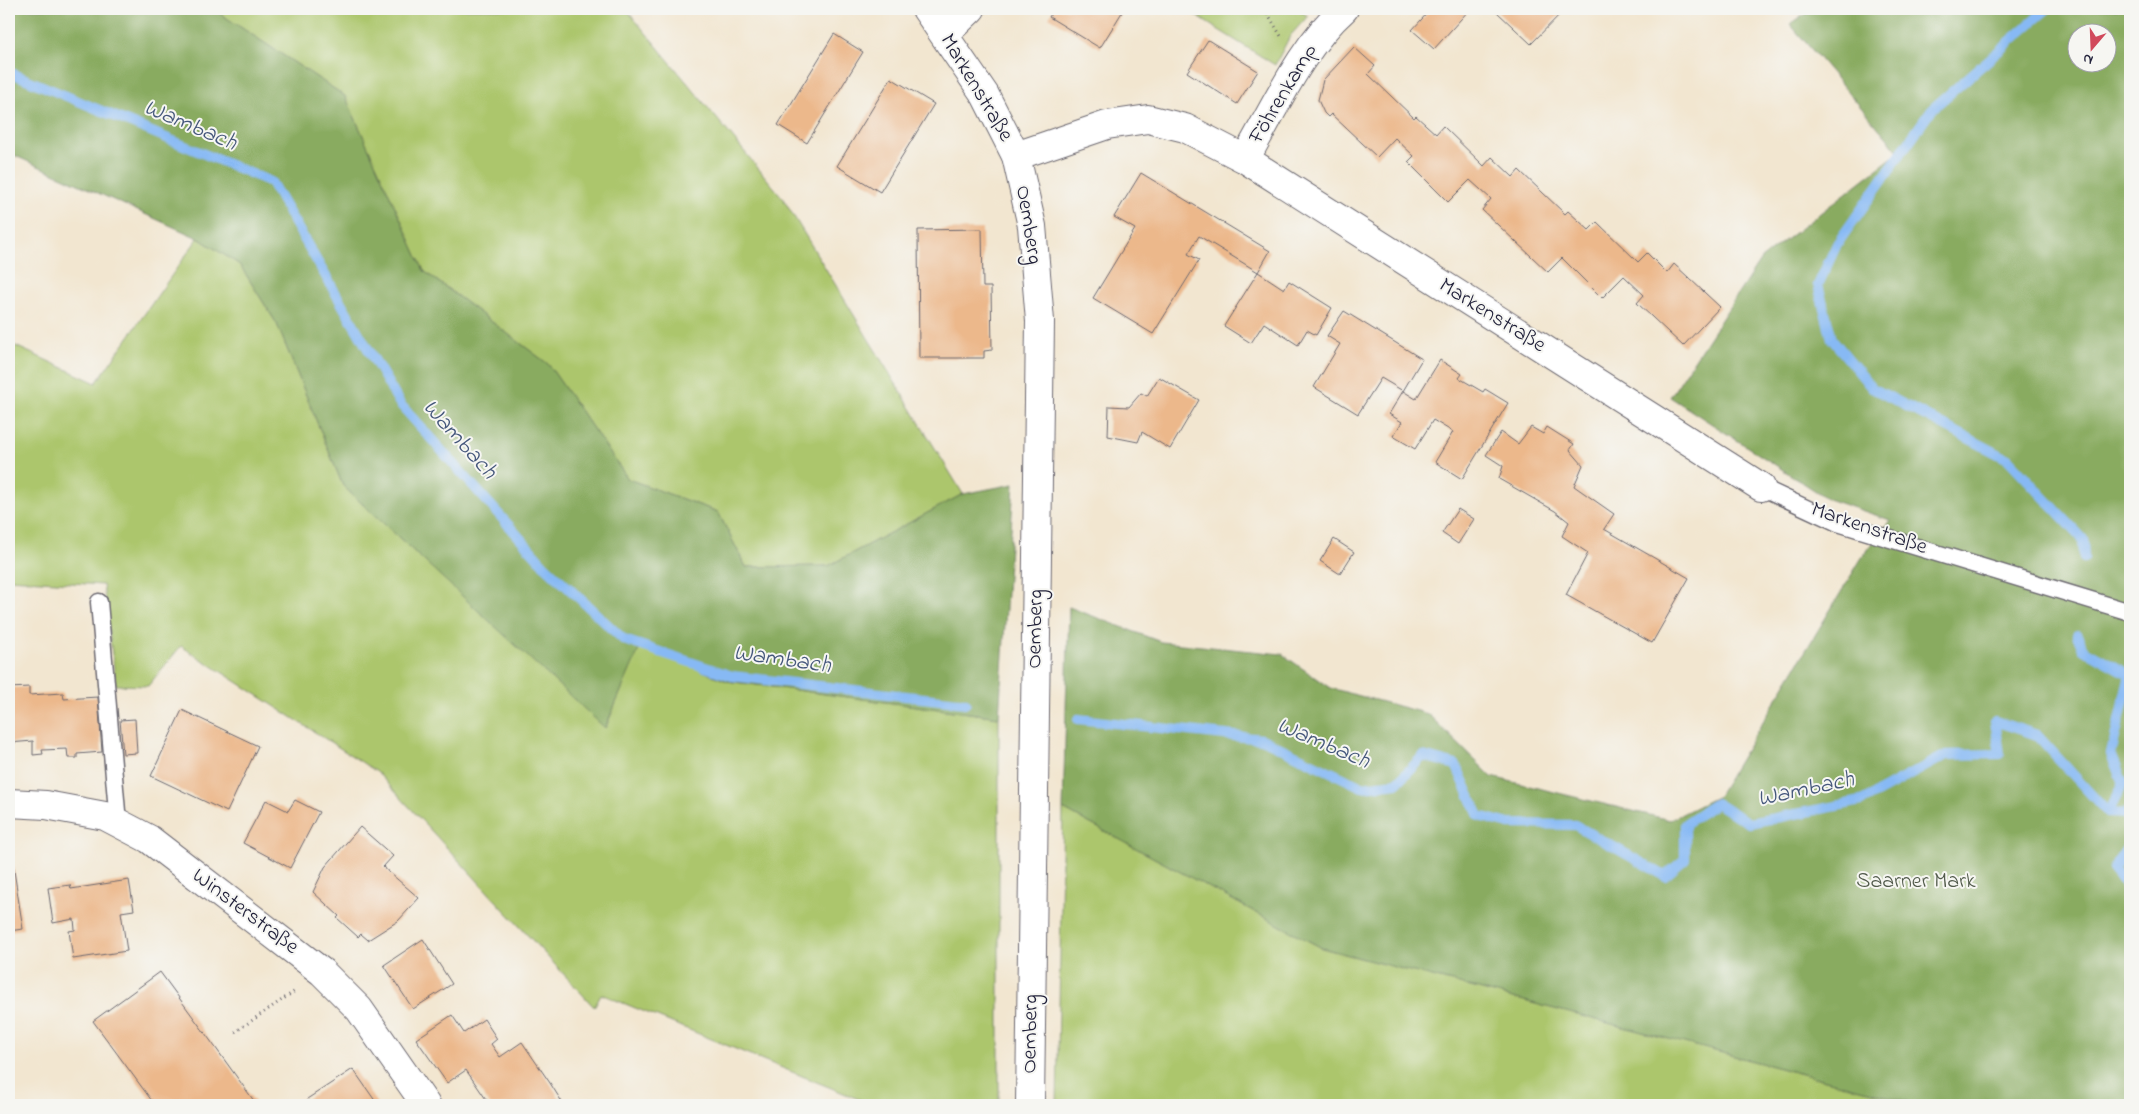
<svg xmlns="http://www.w3.org/2000/svg" width="2139" height="1114" font-family="'Indie Flower',sans-serif">
<rect width="100%" height="100%" fill="#f6f6f2"/>
<filter id="ink" filterUnits="userSpaceOnUse"><feTurbulence type="fractalNoise" baseFrequency=".02" numOctaves="2"/><feDisplacementMap in="SourceGraphic" scale="10" xChannelSelector="R" yChannelSelector="G"/><feConvolveMatrix kernelMatrix="1 2 1 2 8 2 1 2 1" color-interpolation-filters="sRGB"/></filter>
<filter id="wash" filterUnits="userSpaceOnUse"><feTurbulence type="fractalNoise" baseFrequency=".0096" numOctaves="4" result="noise"/><feDisplacementMap in="SourceGraphic" scale="20" xChannelSelector="R" yChannelSelector="G"/><feGaussianBlur stdDeviation="1.12" result="paint"/><feColorMatrix in="noise" values="0 0 0 0 0 0 0 0 0 0 0 0 0 0 0 0 0 1.4 0 .05"/><feComposite in="paint" operator="in"/></filter>
<g filter="url(#wash)">
<rect width="100%" height="100%" fill="#f2e6d0"/>
<path fill="#acc66c" stroke="#677454" d="M213,9h413l156,188 181,297 -135,72 -82,1 -28,-55 -90,-33 -80,-115 -124,-93 -79,-175z
M1185,9h111l12,7 -18,20 -15,29z
M198,238l42,27 37,59 66,162 263,241 34,-82 87,36 272,36v388h-126l-272,-111 -7,13 -217,-235 -196,-126 -33,40 -32,-1 -13,-100 -94,-6v-236l87,40z
M1063,809l259,139 599,157h-864z"/>
<path fill="#89ab60" stroke="#56664e" fill-rule="evenodd" d="M9,9h204l132,87 79,175 124,93 80,115 90,33 28,55 82,-1 135,-72 51,-10 -15,233 -272,-36 -86,-36 -36,83 -262,-242 -66,-162 -37,-59 -42,-27 -189,-85z
M1814,9h316v1096h-209l-599,-157 -259,-139 6,-202 92,35 121,12 48,34 98,26 64,63 178,43 48,-24 143,-237 29,-39 -62,-21 -158,-102 91,-138 138,-107 -109,-128zM2076,32h30v30h-30z"/>
<g fill="none" stroke-linecap="round" stroke-linejoin="round">
<path stroke="#87b9f4" stroke-width="10" d="M2047,9l-115,100 -95,135 -19,41 14,54 40,49 136,71 75,80 1,19
M9,72l262,110 129,222 145,162 79,74 108,36 234,27
M2077,635l6,14 47,26
M1078,719l184,20 100,48 35,-4 26,-27 33,9 23,51 30,8 66,1 90,51 20,-17v-35l31,-21 33,20 113,-22 84,-46 54,-1 -5,-33 42,14 71,78 22,1
M2108,813l15,-30 -12,-29 19,-79
M2130,848h-3l-14,21 17,21"/>
</g>
<g id="blocks">
<path fill="#ecb88b" d="M1054,9h70l-24,39 -51,-31z
M1431,9h39l-36,40 -22,-19z
M1501,9h64l-34,35 -34,-32z
M834,34l29,18 -56,91 -29,-18z
M1208,40l50,31 -21,33 -50,-32z
M1354,47l21,19 -7,8 46,44 2,-2 20,18 7,-8 41,40 8,-9 21,20 6,-7 46,44 3,-3 21,19 8,-8 41,40 9,-9 20,20 7,-9 46,43 -37,39 -46,-43 7,-8 -20,-19 -22,22 -40,-40 -14,14 -66,-62 9,-11 -21,-19 -22,22 -40,-40 6,-6 -19,-18 -18,19 -46,-43 -3,3 -4,-4 -6,-13 5,-20z
M891,78l43,26 -54,88 -43,-26z
M1141,173l129,78 -12,21 -59,-36 -11,18 11,6 -46,74 -60,-36 42,-69 -21,-12z
M982,229l1,58h8l1,63 -8,1v7h-65l-1,-128z
M1258,272l26,17 5,-8 43,27 -16,27 -9,-5 -9,15 -34,-22 -13,20 -27,-17z
M1344,311l78,48 -19,32 -22,-13 -23,36 -44,-27 26,-43 -13,-8z
M1440,360l22,14 -3,4 24,14 2,-3 23,14 -46,76 -27,-17 18,-30 -20,-12 -18,29 -22,-13 9,-14 -13,-8 14,-23 13,8z
M1159,377l40,23 -29,49 -28,-17 -4,10 -30,-6 1,-30 20,1 12,-14 6,3z
M1531,427l12,7 4,-7 27,17 -4,6 13,15 -9,21 40,28 -10,15 85,49 -37,65 -86,-48 22,-42 -26,-17 7,-14 -14,-11 -56,-32 4,-13 -17,-11 15,-23 17,12z
M1458,509l16,10 -16,25 -16,-11z
M1334,539l20,13 -14,22 -20,-13z
M29,687v8l34,-2 1,6 34,-2 4,55 -25,2v4h-9l-1,-9 -25,1 1,4 -10,1v-14l-24,2v-55z
M182,710l76,36 -31,66 -76,-36z
M135,719l2,34 -14,1 -3,-34z
M266,800l22,11 7,-11 24,12 -29,56 -47,-25z
M360,827l33,29 -10,11 36,31 -21,23 -30,19 -7,-6 -3,3 -21,-19 2,-2 -26,-24 12,-25z
M9,864h4l10,65 -14,2z
M129,880l5,30 -13,2 6,39 -54,8 -4,-28 6,-1 -1,-11 -21,4 -5,-35 22,-3 1,4z
M423,939l29,45 -39,25 -29,-44z
M160,972l50,68 47,65h-102l-62,-84z
M452,1015l12,18 20,-14 13,20 -6,5 9,13 22,-15 28,41 12,19 -1,3h-71l-24,-35 -19,13 -31,-44z
M353,1069l25,36h-67l-4,-6z"/>
</g>
</g>
<g filter="url(#ink)">
<use href="#blocks" fill-opacity="0" stroke="#6b676f" stroke-width="1"/>
<g fill="none" stroke-linecap="round" stroke-linejoin="round">
<g stroke="#6b676f" stroke-width="19">
<path id="service" d="M1761,487l77,36 292,89
M99,602l19,221"/>
</g>
<g stroke="#6b676f" stroke-width="30">
<path id="minor" d="M945,34l26,-25
M1016,156l91,-31 41,-6 37,9 60,31 516,328
M1245,159c29,-49 56,-112 99,-150
M9,803l37,2 59,11 44,23 173,133 37,37 67,96"/>
</g>
<g stroke="#6b676f" stroke-width="30">
<path id="tertiary" d="M926,9l59,86 31,61 16,70 8,95 -10,784"/>
</g>
<path stroke="#6b676f" stroke-width="3" stroke-dasharray="1 4" stroke-linecap="butt" d="M1265,9l16,27
M235,1032l60,-41"/>
<use href="#service" stroke="#fff" stroke-width="16"/>
<use href="#minor" stroke="#fff" stroke-width="28"/>
<use href="#tertiary" stroke="#fff" stroke-width="28"/>
</g>
</g>
<g text-anchor="middle" dominant-baseline="central" stroke-width="4" stroke-linejoin="round" paint-order="stroke">
<g font-size="22" fill="#22223b" stroke="#f6f6f2">
<text transform="translate(976 88) rotate(59)">Markenstraße</text>
<text transform="translate(1284 94) rotate(-59)">Föhrenkamp</text>
<text transform="translate(1028 225) rotate(81)">Oemberg</text>
<text transform="translate(1492 316) rotate(32)">Markenstraße</text>
<text transform="translate(1869 529) rotate(19)">Markenstraße</text>
<text transform="translate(1036 629) rotate(-89)">Oemberg</text>
<text transform="translate(245 912) rotate(37)">Winsterstraße</text>
<text transform="translate(1031 1034) rotate(-89)">Oemberg</text>
</g>
<g font-size="22" fill="#525b4c" stroke="#f6f6f2">
<text x="1916" y="882">Saarner Mark</text>
</g>
<g font-size="24" font-style="italic" fill="#45577c" stroke="#f6f6f2">
<text transform="translate(190 126) rotate(23)">Wambach</text>
<text transform="translate(459 440) rotate(48)">Wambach</text>
<text transform="translate(782 660) rotate(8)">Wambach</text>
<text transform="translate(1323 744) rotate(23)">Wambach</text>
<text transform="translate(1806 790) rotate(-12)">Wambach</text>
</g>
</g>
<rect width="2139" height="1114" fill="none" stroke="#f6f6f2" stroke-width="30"/>
<g transform="translate(2092 48) rotate(199)"><circle r="24" fill="#f6f6f2" stroke="#a1a1a9"/>
<path d="M0-4L9 19L0 12L-9 19Z" fill="#d1495b"/>
<text y="-8" font-size="14" font-weight="bold" text-anchor="middle" fill="#22223b">N</text>
</g>
</svg>
